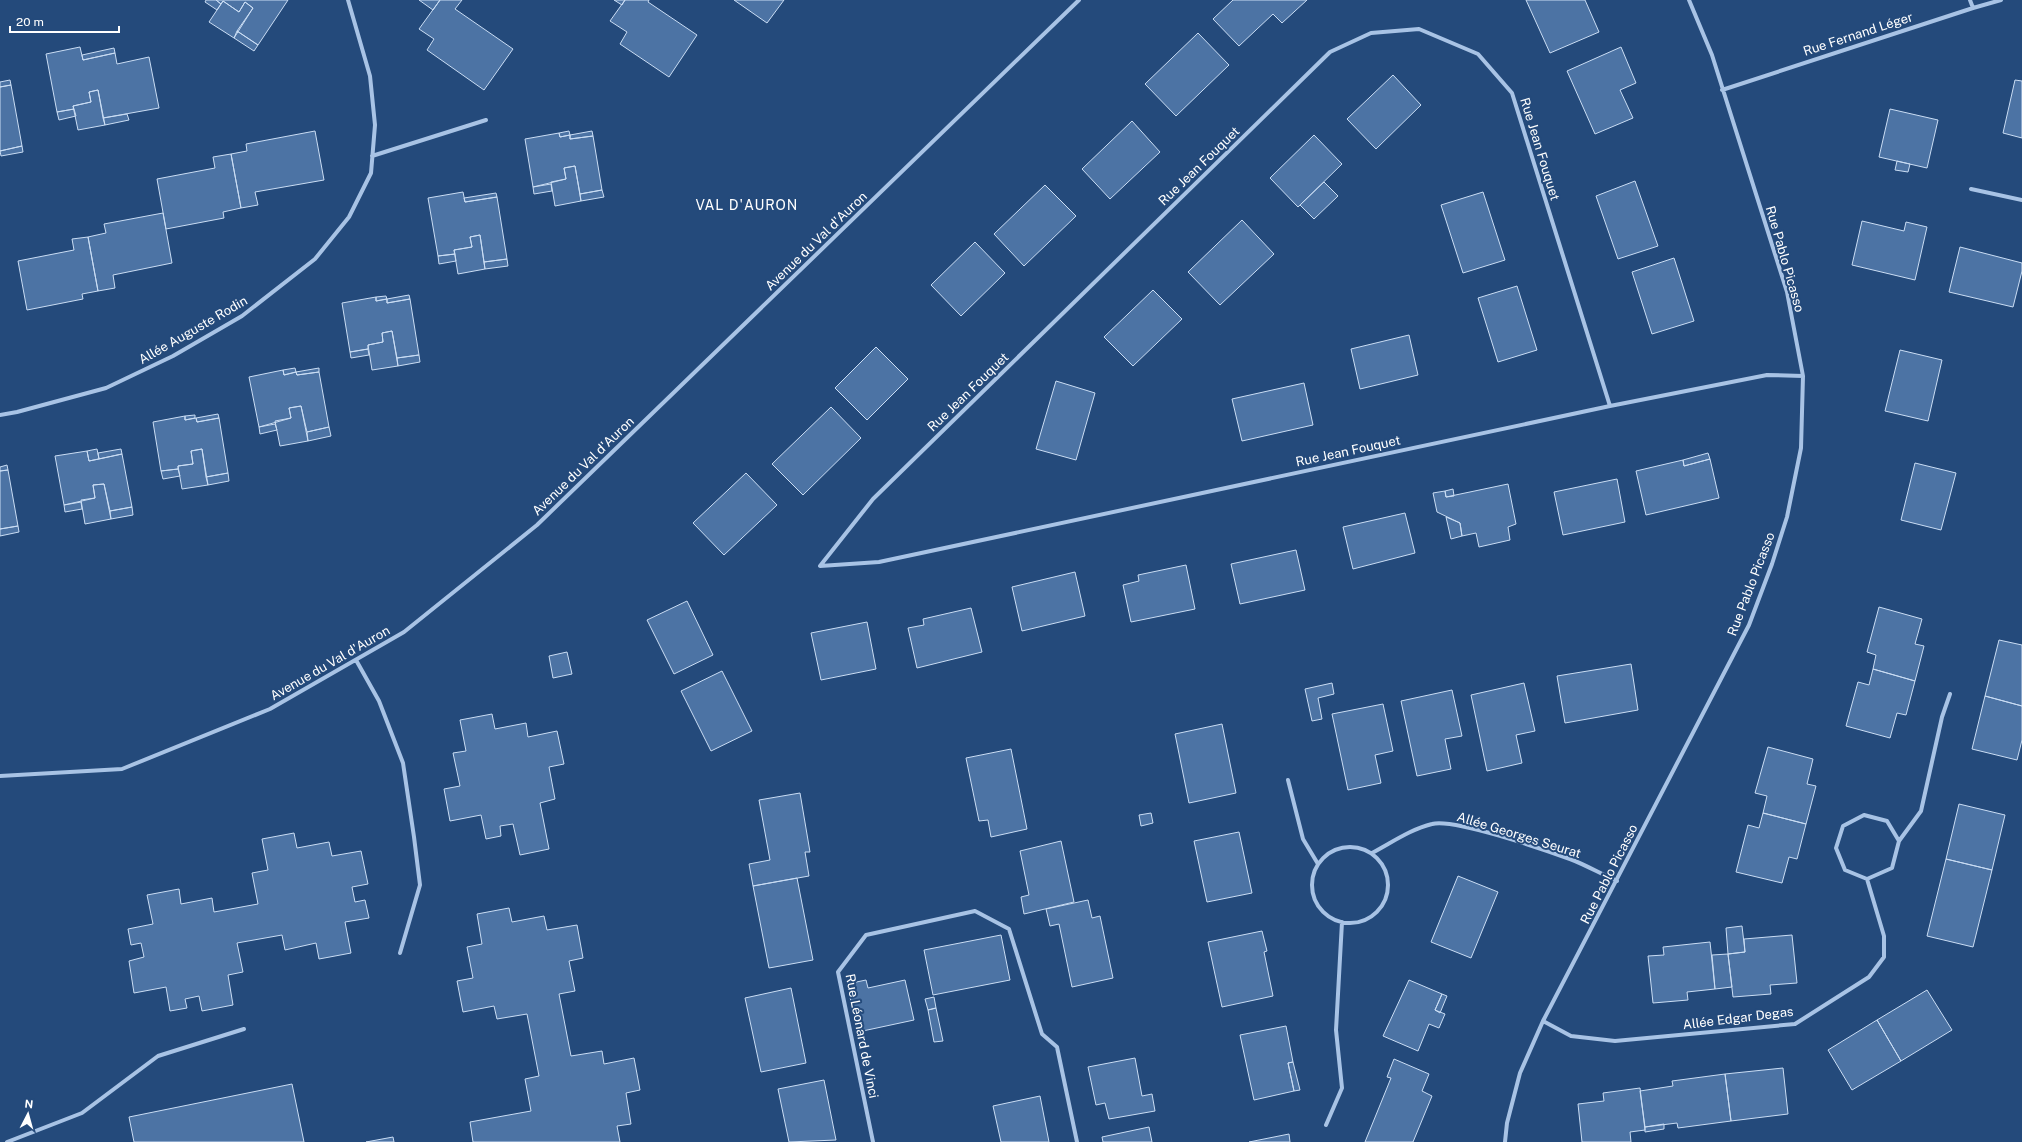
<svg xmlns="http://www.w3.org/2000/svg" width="2022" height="1142" font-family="'Public Sans',sans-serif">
<rect width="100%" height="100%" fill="#244a7b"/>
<path fill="#4c73a4" stroke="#caddf4" d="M206,0h10l5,4 -4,6 -12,-8z
M216,0h72l-30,45 -21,-14 16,-23 -8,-6 -6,10 -16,-11 -2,3z
M419,0h21l-7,10z
M440,0h22l-7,9 58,40 -29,41 -57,-40 7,-11 -15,-10z
M614,0h11l-3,5z
M625,0h24l-1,2 49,33 -28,42 -49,-33 7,-12 -17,-11z
M734,0h50l-17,23z
M1233,0h74l-25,23 -9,-9 -34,32 -26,-27z
M1526,0h59l14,32 -49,21z
M223,1l16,11 6,-10 8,6 -19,30 -25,-16z
M237,31l21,14 -4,6 -20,-13z
M1198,33l31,32 -53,51 -31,-32z
M80,47l3,13 32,-7 2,11 32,-7 10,51 -56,10 -5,-28 -9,2 2,10 -18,4 1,3 -17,3 -11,-58z
M1621,47l15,36 -16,7 13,28 -38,16 -28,-63z
M114,48l1,5 -32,7 -1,-5z
M1393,75l28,30 -45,44 -29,-30z
M10,80l1,5 -11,2v-5z
M2015,80l7,1v57l-19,-5z
M11,85l11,61 -22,5v-64z
M98,90l7,35 -27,5 -5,-24 18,-4 -2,-10z
M74,109l2,7 -17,4 -2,-8z
M1890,109l48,11 -11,48 -48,-11z
M127,114l2,6 -24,5 -2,-7z
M1132,121l28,31 -50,47 -28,-30z
M315,131l9,49 -69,12 3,13 -17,3 -10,-54 16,-3 -1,-7z
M569,131l1,4 -10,2 -1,-4z
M592,131l1,5 -23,3v-4z
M559,133l1,4 10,-2v4l23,-3 9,54 -22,4 -5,-28 -11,2 2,11 -33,8 -8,-48z
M1314,135l28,29 -44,43 -28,-29z
M22,146l1,6 -22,4 -1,-5z
M231,154l10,54 -18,4 1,6 -58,11 -9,-50 58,-11 -2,-11z
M1897,161l13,3 -2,8 -13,-2z
M575,166l6,35 -26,5 -4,-24 15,-3 -2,-11z
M1635,181l23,65 -40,13 -22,-63z
M1324,182l14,14 -24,23 -14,-14z
M551,184l1,7 -18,3 -1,-7z
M1045,185l31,31 -52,50 -30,-32z
M602,190l2,7 -23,4 -1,-7z
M463,192l2,10 32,-5 10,62 -23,3 -4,-27 -10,2 2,10 -18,3 1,4 -17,2 -10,-58z
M1483,192l22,68 -42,13 -22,-68z
M496,193l1,4 -32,5 -1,-4z
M163,213l9,50 -59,12 2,13 -17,3 -10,-54 18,-4 -2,-9z
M1242,220l32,34 -54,51 -32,-33z
M1862,221l42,10 2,-9 21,5 -12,53 -63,-15z
M480,235l5,34 -27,5 -4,-24 18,-3 -2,-10z
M88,237l10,54 -16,3 1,5 -56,11 -9,-49 56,-11 -2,-11z
M975,242l30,31 -44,43 -30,-31z
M1960,247l62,16v8l-9,36 -64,-15z
M455,254l1,7 -17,3 -1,-8z
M1674,258l20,63 -42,13 -20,-62z
M507,259l1,7 -23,3 -1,-7z
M1517,286l20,64 -39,12 -20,-64z
M1153,290l29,29 -49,47 -29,-29z
M409,295l1,4 -23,4v-4z
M386,296l1,3 -11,2v-4z
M376,297v4l11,-2v4l23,-4 9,56 -22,3 -5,-27 -10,2 1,9 -15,3v4l-18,3 -8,-49z
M392,331l6,35 -26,4 -4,-25 15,-3 -1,-9z
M1409,335l9,40 -58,14 -9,-40z
M876,347l32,32 -41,41 -32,-32z
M368,349l1,6 -18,3 -1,-6z
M1900,350l42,10 -14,61 -43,-10z
M419,355l1,7 -22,4 -1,-8z
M295,368l1,4 -12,3 -1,-5z
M319,368v4l-22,3 -1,-3z
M283,370l1,5 12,-3 1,3 22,-3 10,55 -22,5 -6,-26 -12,2 2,10 -32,9 -10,-50z
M1056,381l39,12 -19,67 -40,-11z
M1304,383l9,42 -71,16 -10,-42z
M301,406l7,35 -28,5 -5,-25 16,-3 -2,-10z
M831,407l30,31 -58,57 -31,-31z
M218,414l1,4 -22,4 -1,-4z
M195,415v3l-10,2v-4z
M185,416v4l11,-2 1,4 22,-4 9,55 -22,4 -4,-28 -11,2 2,13 -15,2v3l-17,2 -8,-49z
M275,424l2,6 -17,4 -1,-7z
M329,427l2,9 -23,5 -1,-9z
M97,449l2,10 -10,2 -2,-10z
M121,449l1,5 -23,5 -1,-6z
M202,449l6,36 -26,4 -4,-23 15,-2 -2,-13z
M87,451l2,10 33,-7 10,53 -22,4 -6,-27 -11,1 2,13 -31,7 -9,-49z
M1708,453l2,6 -26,7 -1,-6z
M1710,459l9,39 -73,17 -10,-44 47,-11 1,6z
M1915,463l41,10 -15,57 -40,-10z
M7,465l1,5 -8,1v-4z
M178,469l2,7 -17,3 -2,-8z
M8,470l10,56 -18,3v-58z
M228,473l1,8 -21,4 -2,-8z
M746,473l31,32 -53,50 -31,-32z
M1617,479l8,43 -62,13 -9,-43z
M104,484l7,35 -26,5 -4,-24 14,-2 -2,-13z
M1508,484l8,40 -8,3 2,13 -31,7 -3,-14 -14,3 -2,-13 -23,-11 -4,-19 12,-2 1,6z
M1453,489l1,7 -8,1 -1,-6z
M81,502l1,7 -17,3 -1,-7z
M132,507l1,8 -22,4 -1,-8z
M1405,513l10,40 -62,16 -10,-42z
M1446,517l14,6 2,13 -11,3z
M18,526l1,6 -19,4v-7z
M1296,550l9,40 -65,14 -9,-40z
M1186,565l9,44 -64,13 -8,-37 16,-4 -1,-6z
M1075,572l10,44 -63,15 -10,-44z
M687,601l26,54 -39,19 -27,-54z
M1879,607l43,12 -7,25 9,2 -9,35 -42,-12 3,-14 -9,-3z
M971,608l11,44 -65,16 -9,-40 16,-3 -1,-6z
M867,622l9,47 -55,11 -10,-47z
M1999,640l23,5v61l-37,-10z
M567,652l5,22 -19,4 -4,-22z
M1631,664l7,46 -73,13 -8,-47z
M1873,669l42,12 -9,34 -9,-2 -7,25 -44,-12 12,-44 11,3z
M722,671l30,60 -41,20 -30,-60z
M1332,683l2,11 -16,4 4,21 -10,2 -7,-32z
M1524,683l11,48 -19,4 6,28 -35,8 -16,-76z
M1452,690l10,46 -17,3 6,30 -34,7 -16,-75z
M1985,696l37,10v34l-5,20 -45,-11z
M1383,704l10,47 -18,4 6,28 -33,7 -16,-76z
M492,714l3,15 31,-6 2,14 29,-6 7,33 -15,3 6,32 -15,4 9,46 -29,6 -7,-31 -13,2 1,10 -15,3 -5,-24 -31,6 -6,-32 16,-3 -7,-33 13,-2 -6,-31z
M1222,724l14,69 -47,10 -14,-69z
M1768,747l45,12 -6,25 9,2 -10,38 -43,-11 4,-17 -12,-3z
M1011,749l16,80 -36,8 -3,-17 -9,1 -13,-63z
M800,793l10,59h-5l4,24 -56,10 -4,-22 21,-4 -11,-60z
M1959,804l46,11 -13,55 -46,-11z
M1151,813l2,10 -12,3 -2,-11z
M1763,813l43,11 -9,35 -8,-2 -7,26 -46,-11 12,-47 11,3z
M1239,832l13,61 -45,9 -13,-61z
M294,833l3,15 32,-6 3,14 29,-5 7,33 -16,3 3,15 10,-2 4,18 -24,4 6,31 -32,6 -3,-16 -31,7 -3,-15 -45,8 6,29 -15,3 5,30 -31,6 -3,-15 -14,3 2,9 -17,3 -4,-24 -32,6 -5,-32 15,-4 -3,-14 -10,2 -3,-16 25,-5 -6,-29 32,-6 2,15 31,-6 2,14 44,-8 -6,-31 16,-3 -6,-31z
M1061,841l13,61 -50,12 -3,-17 8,-2 -9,-44z
M1946,859l46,11 -19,77 -46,-11z
M1458,876l40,16 -27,66 -40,-16z
M797,878l16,82 -44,8 -16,-82z
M1088,900l4,18 8,-2 13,62 -41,9 -13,-63 -9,2 -4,-17z
M509,908l3,14 32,-6 3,14 30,-5 6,33 -14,3 6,30 -16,3 12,62 31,-5 2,13 30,-6 6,32 -14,3 5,31 -14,2 3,16h-147l-3,-20 61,-11 -6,-32 14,-3 -12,-62 -30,5 -3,-13 -31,6 -6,-31 16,-3 -6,-31 15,-3 -5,-30z
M1742,926l3,26 -17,2 -2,-26z
M1262,931l5,20 -3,1 9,44 -51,11 -14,-65z
M1001,935l9,45 -77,15 -9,-45z
M1792,935l5,48 -27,2 1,9 -38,3 -5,-43 17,-2 -1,-13z
M1710,942l5,47 -28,3 1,8 -35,3 -5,-47 16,-1 -1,-8z
M1728,954l4,33 -17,2 -3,-34z
M866,980l2,8 37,-8 9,40 -56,12 -11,-48z
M1409,980l33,14 -7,16 10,4 -6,14 -10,-4 -11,27 -35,-15z
M791,988l15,75 -45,9 -16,-74z
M1927,990l25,40 -51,31 -24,-41z
M1442,994l5,2 -7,17 -5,-3z
M934,997l2,11 -8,2 -3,-11z
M936,1008l7,33 -9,1 -6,-32z
M1877,1020l24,41 -49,29 -24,-40z
M1286,1026l7,36 -5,1 6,28 -40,9 -14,-65z
M1135,1058l7,38 10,-2 3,17 -46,8 -4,-16 -9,2 -8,-38z
M1394,1059l35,15 -7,17 10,5 -19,46h-48l26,-64 -4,-1z
M1293,1062l7,28 -6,1 -6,-28z
M1783,1068l5,46 -57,7 -6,-47z
M1725,1074l6,47 -53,7 -1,-5 -32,4 -5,-36 33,-5 -1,-5z
M824,1080l12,60 -47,2 -11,-53z
M292,1084l12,58h-170l-5,-25z
M1640,1088l5,42 -15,2 1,10h-49l-4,-38 26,-3 -1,-8z
M1040,1096l9,46h-48l-8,-36z
M1664,1124v5l-19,3v-5z
M1149,1127l3,15h-49l-1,-5z
M1289,1134l1,8h-41z
M393,1137l1,5h-28z"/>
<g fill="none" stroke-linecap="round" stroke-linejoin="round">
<path stroke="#a8c3e5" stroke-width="4" d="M1970,0l3,8
M1722,90l251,-82 28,-8
M372,156l114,-36
M1971,189l51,11
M1610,406l-98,-313 -34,-39 -59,-25 -48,4 -41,19 -457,447 -53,67 59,-4 731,-156 157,-31 36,1
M0,415l17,-3 89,-24 67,-32 69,-40 73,-57 34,-42 22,-44 4,-48 -5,-49 -22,-76
M356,660l23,41 24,62 11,74 6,48 -20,68
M0,776l122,-7 148,-60 134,-77 133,-107 542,-525
M1288,780l15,59 15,25
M1899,841l-12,-20 -23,-6 -21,11 -7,22 9,22 22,9 25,-11 7,-27 22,-30 21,-94 8,-23
M1312 885a38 38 0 1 1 76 0a38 38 0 1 1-76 0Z
M1372,853c19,-10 39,-24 60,-29 22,-6 113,26 138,35 16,6 31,15 47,22
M1543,1021l28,15 44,5 180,-17 74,-47 15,-20v-21l-17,-57
M1326,1125l16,-37 -6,-58 6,-108
M7,1142l75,-29 76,-57 86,-27
M873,1142l-35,-170 28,-37 109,-24 34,18 33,105 15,13 20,95
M1505,1142l2,-19 13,-50 23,-52 206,-396 23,-61 15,-47 14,-69 2,-72 -16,-84 -75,-237 -23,-55"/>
</g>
<g text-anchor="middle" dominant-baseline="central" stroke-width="4" stroke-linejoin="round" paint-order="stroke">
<g font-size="13" fill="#fff" stroke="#244a7b">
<text transform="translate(1858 34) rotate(-18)">Rue Fernand Léger</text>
<text transform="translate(1540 149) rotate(73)">Rue Jean Fouquet</text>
<text transform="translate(1199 166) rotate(-44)">Rue Jean Fouquet</text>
<text transform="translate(816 241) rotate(-44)">Avenue du Val d'Auron</text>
<text transform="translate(1785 259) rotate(74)">Rue Pablo Picasso</text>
<text transform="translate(193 330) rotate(-30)">Allée Auguste Rodin</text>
<text transform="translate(968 392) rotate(-44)">Rue Jean Fouquet</text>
<text transform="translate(1348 451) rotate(-12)">Rue Jean Fouquet</text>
<text transform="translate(583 466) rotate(-44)">Avenue du Val d'Auron</text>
<text transform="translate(1751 584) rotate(-69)">Rue Pablo Picasso</text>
<text transform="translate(330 663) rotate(-30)">Avenue du Val d'Auron</text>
<text transform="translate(1519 835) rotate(17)">Allée Georges Seurat</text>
<text transform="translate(1609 874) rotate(-63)">Rue Pablo Picasso</text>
<text transform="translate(1738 1018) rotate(-7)">Allée Edgar Degas</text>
<text transform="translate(862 1036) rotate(79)">Rue Léonard de Vinci</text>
</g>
<g font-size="14" letter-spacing="1" fill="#fff" stroke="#244a7b">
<text x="747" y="205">VAL D'AURON</text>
</g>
</g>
<g transform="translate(28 1114) rotate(6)" stroke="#244a7b" stroke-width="3" paint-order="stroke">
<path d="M0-3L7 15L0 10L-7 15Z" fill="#ffffff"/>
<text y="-6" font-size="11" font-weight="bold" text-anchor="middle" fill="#ffffff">N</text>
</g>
<path d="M10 26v6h109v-6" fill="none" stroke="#ffffff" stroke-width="2"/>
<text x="16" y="26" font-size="12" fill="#ffffff" stroke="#244a7b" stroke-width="3" paint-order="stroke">20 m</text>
</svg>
